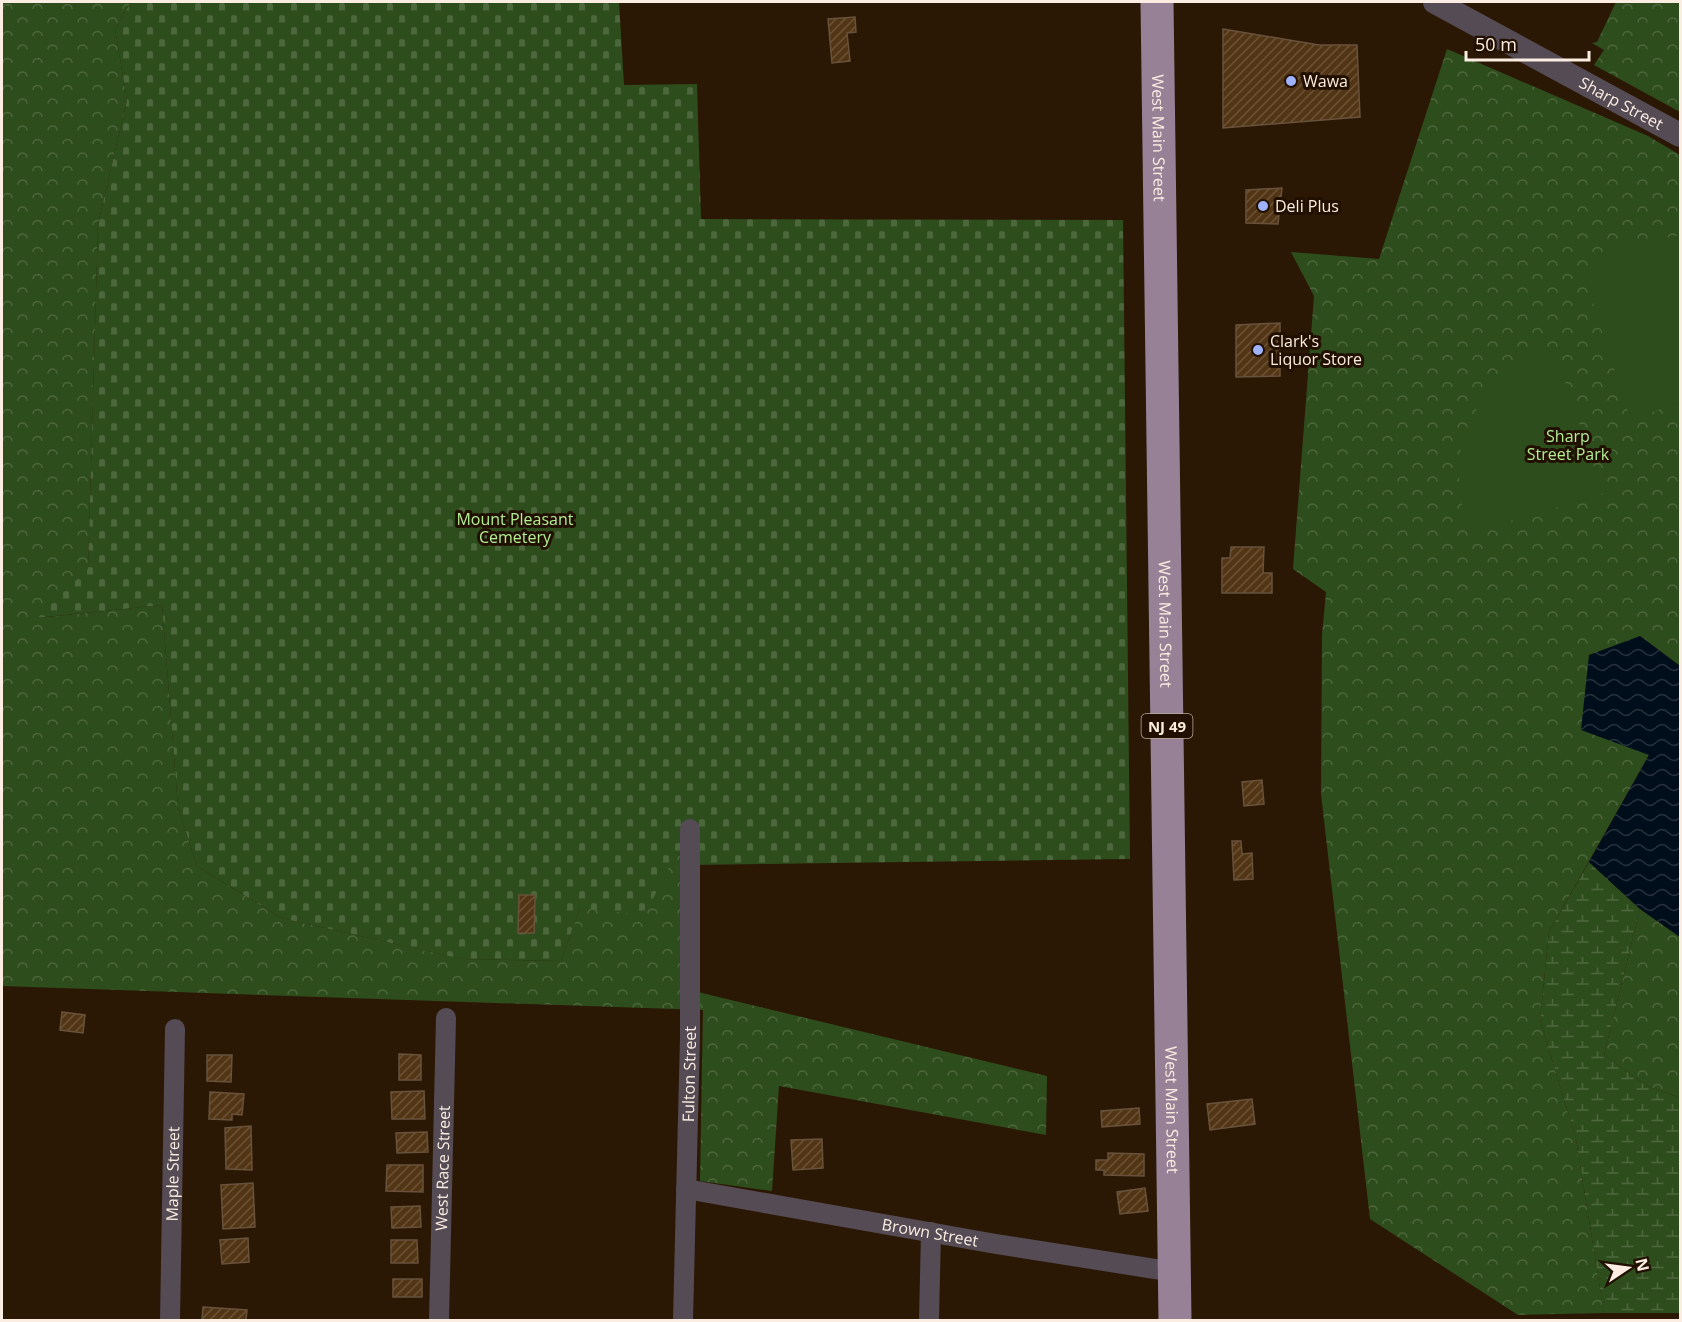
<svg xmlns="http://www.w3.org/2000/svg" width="1682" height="1322" font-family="'Open Sans',sans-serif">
<defs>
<pattern id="forest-crowns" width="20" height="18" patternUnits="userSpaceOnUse" patternTransform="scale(1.5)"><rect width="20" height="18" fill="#2e4d1c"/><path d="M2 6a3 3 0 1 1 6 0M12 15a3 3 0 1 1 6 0" fill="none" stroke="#4d673d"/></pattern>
<pattern id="wetland-marsh" width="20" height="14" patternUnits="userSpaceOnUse" patternTransform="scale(1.5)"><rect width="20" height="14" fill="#2e4d1c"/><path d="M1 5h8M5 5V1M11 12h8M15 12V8" fill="none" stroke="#4d673d"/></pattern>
<pattern id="cemetery-stones" width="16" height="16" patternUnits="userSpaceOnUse" patternTransform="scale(1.5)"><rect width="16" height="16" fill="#2e4d1c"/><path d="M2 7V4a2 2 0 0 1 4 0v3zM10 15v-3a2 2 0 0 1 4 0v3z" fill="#4d673d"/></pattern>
<pattern id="water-waves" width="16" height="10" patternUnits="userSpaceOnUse" patternTransform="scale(1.5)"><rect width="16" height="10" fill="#000d1b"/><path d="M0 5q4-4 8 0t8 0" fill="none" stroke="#26313c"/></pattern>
<pattern id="building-hatch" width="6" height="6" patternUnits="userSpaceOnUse" patternTransform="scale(1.5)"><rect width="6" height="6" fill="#523514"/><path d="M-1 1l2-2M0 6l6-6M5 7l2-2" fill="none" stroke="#6c5336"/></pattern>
</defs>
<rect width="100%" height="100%" fill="#2b1804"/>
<path fill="url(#forest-crowns)" d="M2,2h129l-16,27 12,71 -29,124 -10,346 -51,48 125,-13 16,202 19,59 84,52 182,41 98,2 19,-53 96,-56 13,13 -8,123 366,88 -1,59 -267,-49 -7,105 -72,-10 3,-171 -701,-24z
M1616,2h64v110l-86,-47 10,-15 -12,-7 5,-1z
M1447,49l201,87 32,19v511l-40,-30 9,119 -100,177 -9,88 36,119 28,174 -86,2 -148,-96 -49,-425 1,-159 4,-43 -33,-23 21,-273 -23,-44 88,7z
M1640,909l40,28v161l-33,-12 -43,-31z"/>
<path fill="url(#wetland-marsh)" d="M1589,862l51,47 -36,146 43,31 33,12v215h-76l-28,-174 -36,-119 9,-88z"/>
<path fill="url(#cemetery-stones)" d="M131,2h488l5,83 73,-1 4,135 422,1 7,639 -441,6 -13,-13 -31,63 -65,-7 -19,53 -99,-2 -181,-41 -84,-52 -19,-59 -16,-202 -126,13 52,-49 10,-345 29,-124 -12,-71z"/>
<path fill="#2e4d1c" d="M1680,235v163l-5,5 -44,18 -44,-137 18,-34z
M1553,346l50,148 -135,39c-12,-53 -16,-85 14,-133 4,-7 8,-17 15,-23 14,-12 38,-23 56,-31z"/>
<path fill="url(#water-waves)" d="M1640,636l40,30v271l-40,-28 -51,-47 60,-107 -68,-25 8,-75z"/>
<path fill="url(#building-hatch)" stroke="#68523c" stroke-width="1.5" d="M855,17l1,15 -9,1 3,28 -18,2 -4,-44z
M1223,29l96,16h38l3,72 -137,11z
M1282,188l-4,36 -32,-1v-33z
M1280,323v53l-44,1v-52z
M1231,547h33l-1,26h9v20h-50v-35h8z
M1262,780l2,24 -20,2 -2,-24z
M1232,841h9l1,13 10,-1 1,26 -19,1z
M519,895h16l-1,38h-16z
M62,1012l23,3 -2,18 -23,-3z
M399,1054l22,1v25h-22z
M207,1055h25l-1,27 -24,-1z
M424,1091l1,28h-33l-1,-27z
M210,1092l34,2 -2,21 -10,-1v6l-23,-1z
M1252,1099l3,25 -45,6 -3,-26z
M1139,1108l1,16 -38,3 -1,-16z
M251,1126l1,44 -26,-1 -1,-41z
M427,1132l1,20 -31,1 -1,-20z
M822,1139l1,29 -30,2 -2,-30z
M1108,1153l36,1v22l-40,-1v-5h-8v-10h12z
M387,1165h36v27l-37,-1z
M253,1183l2,44 -32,2 -2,-44z
M1145,1188l3,23 -28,3 -3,-22z
M420,1206l1,21 -29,1 -1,-21z
M248,1238l1,24 -27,2 -2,-24z
M391,1240h26l1,23h-27z
M393,1279h29v18h-29z
M203,1307l44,3 -1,10h-44z"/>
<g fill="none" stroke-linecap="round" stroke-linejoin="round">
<g stroke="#544b54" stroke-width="20">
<path id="s1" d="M686,1189l310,55 178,28"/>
<path id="s2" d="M170,1320l5,-291"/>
<path id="s3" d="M439,1320l7,-302"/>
<path id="s4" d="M683,1320l7,-283v-208"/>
<path d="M929,1320l2,-88"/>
</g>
<path stroke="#544b54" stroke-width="24" id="s5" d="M1435,2l245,133"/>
<path stroke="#968197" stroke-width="33" id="s6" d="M1157,2l18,1318"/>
</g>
<g fill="#9fb3fd" stroke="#210f00" stroke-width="2">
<circle cx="1291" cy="81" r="6"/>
<circle cx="1263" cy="206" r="6"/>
<circle cx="1258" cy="350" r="6"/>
</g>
<g text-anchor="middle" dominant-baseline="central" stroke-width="6" stroke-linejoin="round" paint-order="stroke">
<rect fill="#210f00" stroke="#baaa9e" stroke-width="1.5" x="1141.5" y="714" width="51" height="24" rx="4.5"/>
<g font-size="15" font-weight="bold" fill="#fbede1">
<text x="1167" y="726">NJ 49</text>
</g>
<g font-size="16" fill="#fbede1" stroke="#210f00" text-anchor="start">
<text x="1303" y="81">Wawa</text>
<text x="1275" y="206">Deli Plus</text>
<text x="1270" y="341">Clark's<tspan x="1270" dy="18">Liquor Store</tspan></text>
</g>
<g font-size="16" fill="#fbede1" stroke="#210f00">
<text stroke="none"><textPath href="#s5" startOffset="212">Sharp Street</textPath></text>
<text stroke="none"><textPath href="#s6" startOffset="136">West Main Street</textPath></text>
<text stroke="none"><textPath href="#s6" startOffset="622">West Main Street</textPath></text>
<text stroke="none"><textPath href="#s4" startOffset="246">Fulton Street</textPath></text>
<text stroke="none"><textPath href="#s6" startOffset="1108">West Main Street</textPath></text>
<text stroke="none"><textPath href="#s3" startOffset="152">West Race Street</textPath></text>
<text stroke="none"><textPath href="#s2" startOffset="146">Maple Street</textPath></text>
<text stroke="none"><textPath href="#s1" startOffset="248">Brown Street</textPath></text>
</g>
<g font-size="16" fill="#b1ee93" stroke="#210f00">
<text x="1568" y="436">Sharp<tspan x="1568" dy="18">Street Park</tspan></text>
<text x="515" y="519">Mount Pleasant<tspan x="515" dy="18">Cemetery</tspan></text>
</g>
</g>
<rect width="1682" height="1322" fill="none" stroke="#fbede1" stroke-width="6"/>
<g transform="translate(1628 1268) rotate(77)" stroke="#210f00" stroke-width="4.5" paint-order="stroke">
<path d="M0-4.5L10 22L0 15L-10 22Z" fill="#fbede1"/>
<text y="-9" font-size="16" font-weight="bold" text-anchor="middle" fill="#fbede1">N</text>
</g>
<path d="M1466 51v9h123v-9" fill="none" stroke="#fbede1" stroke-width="3"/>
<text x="1475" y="51" font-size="18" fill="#fbede1" stroke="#210f00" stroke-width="4.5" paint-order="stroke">50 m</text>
</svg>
